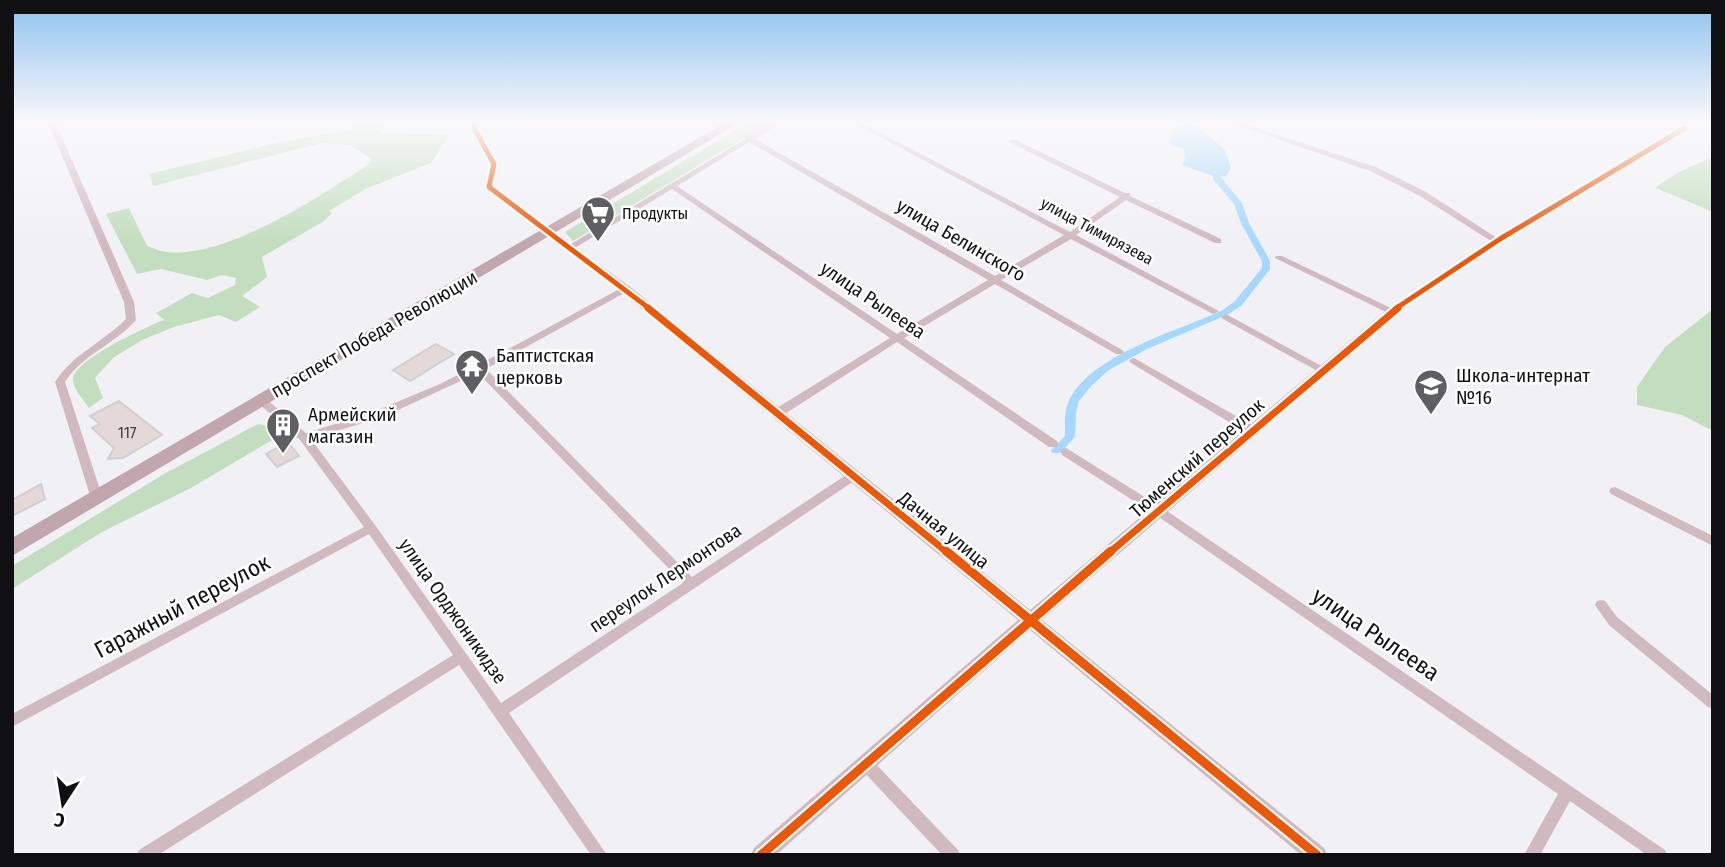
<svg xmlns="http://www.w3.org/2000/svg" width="1725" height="867" font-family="'Fira Sans Condensed',sans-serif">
<rect width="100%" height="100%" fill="#f1f0f5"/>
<path fill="#c3debf" d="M360,121h26l-6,12 69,2 -18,28 -66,26 -36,22 3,2 -8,8 -62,36 5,20 -25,19 18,11 -24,15 -17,-7 -45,12 -32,13 -29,18 -18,20 8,20 -14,10c-5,-8 -16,-18 -16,-29 1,-19 73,-52 91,-59l-8,-7 36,-20 16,5 27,-13 1,-7 -14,-3 -15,5 -46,-11 -24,5 -31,-60 23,-6 18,38c7,2 14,6 21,6 58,7 154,-57 201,-88l3,-5 -22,-14 -28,-2 -169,43 -4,-12 119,-29 85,-16z
M751,121h21l-199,120 -8,-9z
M1713,158v54l-57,-24c6,-8 45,-28 57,-30z
M1713,309v122l-31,-16 -45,-10v-18l28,-40z
M258,424l31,6 -98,58 -89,44 -90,57v-23l152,-92z"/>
<path fill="#a5d8fc" d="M1185,123l15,5 25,22 6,18 -5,8 -10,1 -34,-12 3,-6 -1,-10 -15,-6 5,-16z"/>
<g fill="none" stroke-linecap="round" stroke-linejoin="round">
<path fill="#a5d8fc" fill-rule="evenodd" d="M1213,175h6l23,28 7,20 21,38v8l-28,36 -13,9 -82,35 -38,21 -17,15 -13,16 -3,12 -1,24 -15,16h-8l-1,-3 14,-14c0,-11 -1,-23 3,-33 20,-48 110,-72 155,-93l12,-9 27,-33v-7l-21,-38 -7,-19 -21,-25z"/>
</g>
<path fill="#e5d9d7" stroke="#d1cfd1" stroke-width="2" d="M436,344l18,10 -44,27 -17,-11z
M119,401l43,34 -39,23 -15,1 6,-11 -22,-20 8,-4 -10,-8z
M288,442l11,14 -22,11 -11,-13z
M41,484l4,15 -33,17v-16z"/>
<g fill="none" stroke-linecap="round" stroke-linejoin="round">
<path fill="#d0babf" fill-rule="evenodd" d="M57,121h9l-9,5 77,176 2,18c-21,24 -54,35 -71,62l38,117 -2,3h-8l-2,-3 -36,-117c18,-28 48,-40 71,-63l-2,-17 -75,-177z
M470,121h7l2,9 19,34 -5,22 59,44v4h-6l-60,-45 -1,-2 5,-23 -19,-34z
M775,121h8l-28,18 240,137 69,-41 -214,-114h8l212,111 50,-35 -113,-56 7,-2 111,54h5v3l91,43v4h-6l-89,-43 -50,35 143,76 -5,3 -3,-1 -140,-74 -70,41 121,70 2,2 -2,2h-6l-121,-70 -91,54 153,103 1,3 -1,3h-8l-152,-105 -117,75h-8l-1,-3 1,-3 118,-73 -218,-149 -99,60h-6l-1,-2 179,-108v-3zM749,142l239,138 -91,54 -220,-148z
M1225,121h10l141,46 50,25 71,46 185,-112 7,2 -186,113 -111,74 -117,-57 1,-2h6l109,52 100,-67 -71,-45 -50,-25z
M625,286l3,1v4l-142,78 206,208 157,-104h8l1,3 -1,3 -348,234 98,142h-16l-132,-190 -301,190h-21l2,-5 314,-195 -84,-121 -357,193v-13l352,-187 -64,-87 -43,-38 -1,-2 1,-2h8l41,35 62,-19 72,-30 61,-31zM478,373l205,210 -182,120 -126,-178 -64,-86 74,-23z
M1226,314l101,55 2,2 -2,2h-6l-98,-54 -2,-2z
M1134,358l123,70 1,3 -1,3h-8l-118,-71 -2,-2 2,-2z
M1066,448l98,61 501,341 2,5h-20l-77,-54 -30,54h-16l34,-61 -402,-279 -94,-60 -1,-3 1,-3z
M1615,487l98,49v10l-102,-52 -2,-3 2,-3z
M1601,600l4,1 12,16 96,78v14l-5,-2 -99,-82 -14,-20 2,-4z
M865,756l5,2 88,92 2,5h-18l-82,-87 -2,-5 2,-5z"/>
<path fill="#d0babf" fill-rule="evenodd" d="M549,229l80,57 401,324 358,-301h8l2,3 -2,3 -354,305 282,228 3,7h-26l-271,-225 -254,225h-25l3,-7 264,-228 -397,-328 -76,-58v-4z"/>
<path fill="#c1a6ad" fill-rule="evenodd" d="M728,121h14l-730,435v-18z"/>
<g stroke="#fff" stroke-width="9">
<path id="cycleway-far2" d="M473,121l2,9 19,34 -5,23 161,122
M1395,309l105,-70 185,-111"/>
</g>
<g stroke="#fff" stroke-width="11">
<path id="cycleway-far1" d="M648,308l300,245
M1109,553l289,-245"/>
</g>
<g stroke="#fff" stroke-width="13">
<path id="cycleway" d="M946,551l371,304
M761,855l350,-304"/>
</g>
<use href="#cycleway-far2" stroke="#e8590c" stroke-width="5"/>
<use href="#cycleway-far1" stroke="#e8590c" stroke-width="7"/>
<use href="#cycleway" stroke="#e8590c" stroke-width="9"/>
</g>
<linearGradient id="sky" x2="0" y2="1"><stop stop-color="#8dc2f0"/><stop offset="0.5" stop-color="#f9f8fa"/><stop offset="1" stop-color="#f9f8fa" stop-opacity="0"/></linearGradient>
<rect width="1725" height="242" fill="url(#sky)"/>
<defs>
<g id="supermarket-pin" transform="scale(1.75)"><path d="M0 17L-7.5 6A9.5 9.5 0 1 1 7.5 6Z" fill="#5f5e61" stroke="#fff"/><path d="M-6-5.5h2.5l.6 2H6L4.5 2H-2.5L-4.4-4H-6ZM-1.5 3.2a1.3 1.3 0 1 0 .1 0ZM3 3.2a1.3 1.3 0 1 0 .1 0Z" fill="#fff"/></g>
<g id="temple-pin" transform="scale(1.75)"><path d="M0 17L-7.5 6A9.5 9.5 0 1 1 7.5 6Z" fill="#5f5e61" stroke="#fff"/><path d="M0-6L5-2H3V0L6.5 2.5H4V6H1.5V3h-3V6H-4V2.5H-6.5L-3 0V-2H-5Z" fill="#fff"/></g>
<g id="school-pin" transform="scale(1.75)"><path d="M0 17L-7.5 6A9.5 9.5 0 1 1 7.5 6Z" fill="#5f5e61" stroke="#fff"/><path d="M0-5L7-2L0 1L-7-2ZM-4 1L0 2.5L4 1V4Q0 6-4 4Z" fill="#fff"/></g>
<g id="building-pin" transform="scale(1.75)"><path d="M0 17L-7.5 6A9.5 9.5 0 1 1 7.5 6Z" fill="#5f5e61" stroke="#fff"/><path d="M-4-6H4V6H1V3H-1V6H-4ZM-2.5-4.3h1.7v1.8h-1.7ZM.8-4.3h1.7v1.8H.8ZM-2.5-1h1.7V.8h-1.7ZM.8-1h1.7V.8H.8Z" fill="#fff"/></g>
</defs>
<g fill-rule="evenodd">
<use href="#supermarket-pin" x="598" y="213"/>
<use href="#temple-pin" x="472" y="366"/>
<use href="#school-pin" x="1431" y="386"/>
<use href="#building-pin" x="283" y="425"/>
</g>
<g text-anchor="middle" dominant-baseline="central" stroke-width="5" stroke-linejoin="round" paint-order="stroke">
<g font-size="16" fill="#100f12" stroke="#fff" text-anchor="start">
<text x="622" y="213">Продукты</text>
</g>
<g font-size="16" fill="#100f12" stroke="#fff">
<text transform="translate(1097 231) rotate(28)">улица Тимирязева</text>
</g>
<g font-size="16" fill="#454243">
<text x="127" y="432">117</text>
</g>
<g font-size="19" fill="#100f12" stroke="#fff">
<text transform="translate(961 240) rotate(30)">улица Белинского</text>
<text transform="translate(873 300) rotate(34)">улица Рылеева</text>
<text transform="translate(374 334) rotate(-30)">проспект Победа Революции</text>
<text transform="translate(1197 458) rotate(-41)">Тюменский переулок</text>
<text transform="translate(944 530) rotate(39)">Дачная улица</text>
<text transform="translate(665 578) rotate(-34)">переулок Лермонтова</text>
<text transform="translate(453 611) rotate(55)">улица Орджоникидзе</text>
</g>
<g font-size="19" fill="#100f12" stroke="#fff" text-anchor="start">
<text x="496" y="355">Баптистская<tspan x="496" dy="22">церковь</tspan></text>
<text x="1456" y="375">Школа-интернат<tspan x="1456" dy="22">№16</tspan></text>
<text x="308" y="414">Армейский<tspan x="308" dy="22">магазин</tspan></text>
</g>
<g font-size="23" fill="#100f12" stroke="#fff">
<text transform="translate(182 606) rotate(-28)">Гаражный переулок</text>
<text transform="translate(1376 634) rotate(34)">улица Рылеева</text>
</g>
</g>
<rect width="1725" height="867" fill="none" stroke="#100f12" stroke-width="28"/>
<g transform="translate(63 804) rotate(192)" stroke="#ffffff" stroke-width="5" paint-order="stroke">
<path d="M0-5L12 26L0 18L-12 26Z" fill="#100f12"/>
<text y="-10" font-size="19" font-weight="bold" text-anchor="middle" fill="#100f12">С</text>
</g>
</svg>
